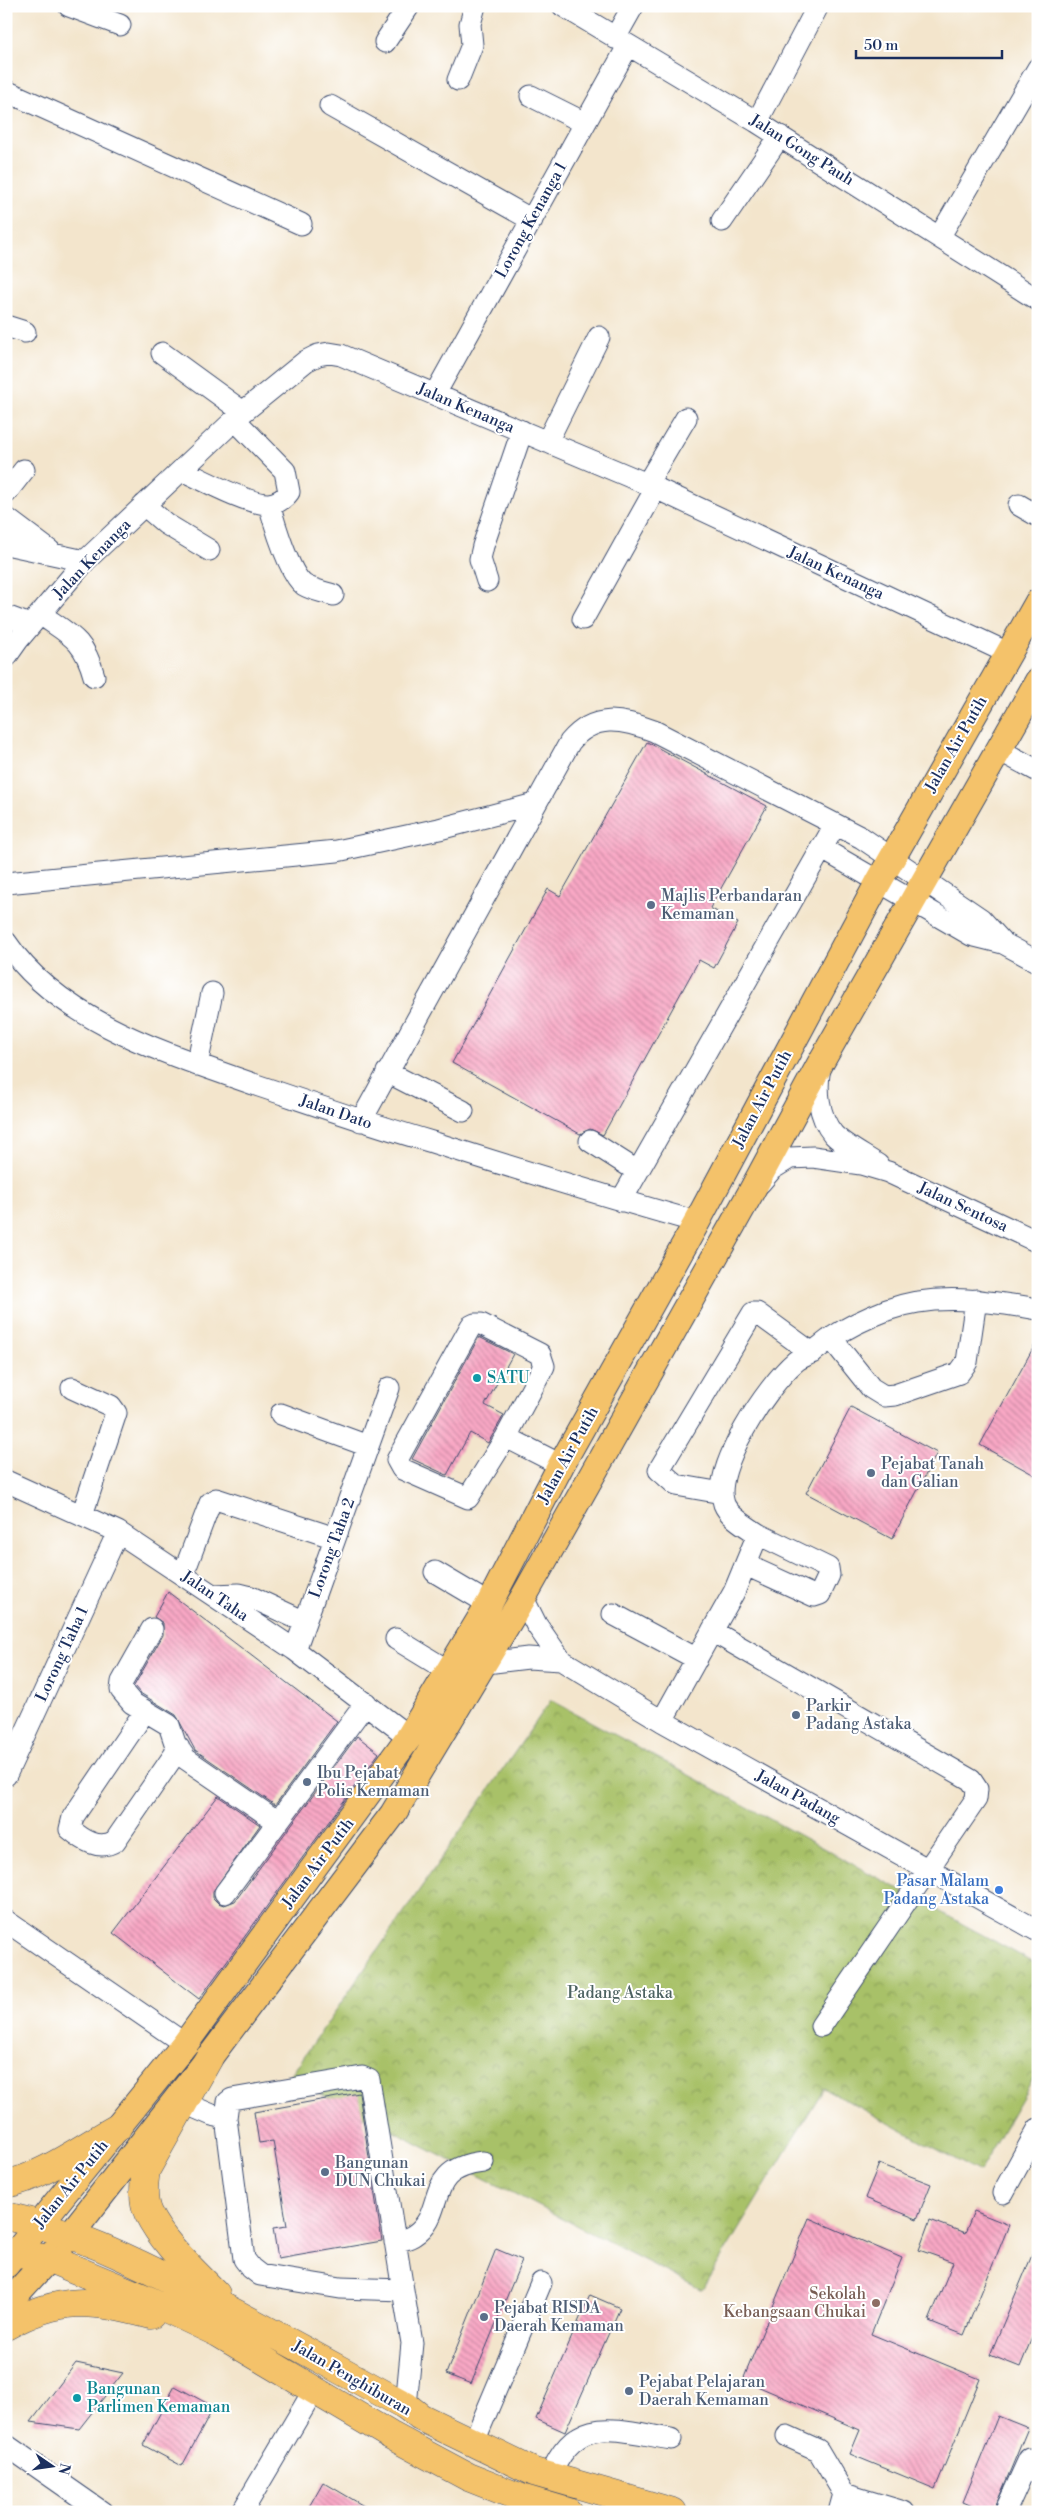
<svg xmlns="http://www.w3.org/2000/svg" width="1044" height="2518" font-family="'Libre Bodoni',serif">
<defs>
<pattern id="park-crowns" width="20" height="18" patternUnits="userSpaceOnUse" patternTransform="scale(1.25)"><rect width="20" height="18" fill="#a8c167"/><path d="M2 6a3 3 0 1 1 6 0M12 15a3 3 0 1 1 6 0" fill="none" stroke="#889d58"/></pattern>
<pattern id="building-back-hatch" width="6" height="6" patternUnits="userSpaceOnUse" patternTransform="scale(1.25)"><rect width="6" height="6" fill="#f9a8c5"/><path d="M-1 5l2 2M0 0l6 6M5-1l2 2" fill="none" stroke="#c989a3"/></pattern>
</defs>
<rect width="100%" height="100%" fill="#fff"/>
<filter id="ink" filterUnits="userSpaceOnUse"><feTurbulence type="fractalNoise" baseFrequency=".02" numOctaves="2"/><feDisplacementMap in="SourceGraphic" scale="10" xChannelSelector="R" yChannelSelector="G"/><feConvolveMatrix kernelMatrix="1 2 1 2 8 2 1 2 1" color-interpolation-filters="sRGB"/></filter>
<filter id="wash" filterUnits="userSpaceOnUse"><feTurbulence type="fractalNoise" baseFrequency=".0096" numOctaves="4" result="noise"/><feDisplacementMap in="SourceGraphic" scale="20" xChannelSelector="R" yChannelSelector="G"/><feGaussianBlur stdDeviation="1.12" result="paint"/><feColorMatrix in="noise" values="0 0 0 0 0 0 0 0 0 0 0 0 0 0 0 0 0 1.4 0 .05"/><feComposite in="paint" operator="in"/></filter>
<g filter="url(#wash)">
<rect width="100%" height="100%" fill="#f3e5cc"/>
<path fill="url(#park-crowns)" stroke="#627862" d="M551,1700l487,265v106l-59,101 -155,-84 -122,202 -413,-212z"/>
<g id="blocks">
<path fill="url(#building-back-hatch)" d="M647,742l120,64 -57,102 28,15 -24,45 -15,-8 -96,175 -13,-6 -10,5 -128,-71 96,-174 12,7z
M479,1337l34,17 -28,51 19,10 -16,28 -18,-10 -23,42 -35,-16z
M1038,1339v138l-58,-32z
M851,1407l86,46 -45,86 -86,-46z
M168,1592l169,129 -62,84 -80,-55 -19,-35 -36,-22 -6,-7 29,-51v-12l-9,-6z
M357,1736l22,17 -180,246 -86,-66 105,-137 42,29 -47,66v7l5,5 6,2 11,-4z
M359,2093l23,148 -104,18 -5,-31 14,-2 -14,-85 -14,2 -5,-31z
M879,2164l52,20 -14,35 -52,-21z
M974,2211l35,14 -45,110 -35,-14 24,-59 -34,-12 11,-30 35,13z
M809,2218l93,40 -31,76 109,45 -45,110 -85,-35 10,-24 -117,-50z
M1038,2241v82l-18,44 -30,-12z
M496,2249l26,11 -51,124 -25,-10z
M590,2295l30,13 -55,124 -29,-13z
M76,2363l47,10 -44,56 -48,-7z
M175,2386l39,21 -32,59 -39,-21z
M998,2416l30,12 -35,84h-7l-23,-10z
M323,2482l51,30h-68z"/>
</g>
</g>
<g filter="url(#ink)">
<use href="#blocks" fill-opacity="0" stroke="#3b4a6e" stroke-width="1"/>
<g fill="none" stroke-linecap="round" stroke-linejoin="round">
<g stroke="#3b4a6e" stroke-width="23">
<path id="minor" d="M69,6l51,19
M563,6l194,116 281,178
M615,38l18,-32
M385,42l24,-36
M458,80l14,-35 -2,-21 5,-18
M6,91l295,133
M531,96l54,27
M330,106l202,114
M757,122l61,-116
M722,221l58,-85
M940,236l98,-168
M6,326l19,6
M162,353l81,59
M435,394l193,-348
M547,442l52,-105
M182,470c19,9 67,35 87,34 9,-1 15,-5 20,-12l-4,-21 -50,-51
M647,484l39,-66
M6,493l18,-23
M269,504c5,18 20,70 35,81 8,5 21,7 29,10
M144,505l22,19 43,26
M1019,505l19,11
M6,518l44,33
M6,544l79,17
M487,581l-7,-22 3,-13 39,-115
M40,614c30,21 44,25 54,62
M6,616l24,9
M583,619l73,-131
M6,657l12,-17 67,-79 158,-149 63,-51 12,-6 11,-2 12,2 306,129 361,169
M999,750l39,21
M821,848l150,87 32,8 35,19
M6,883l331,-32 102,-22 96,-25
M6,942c54,81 166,113 253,144 57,19 114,39 173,56 88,28 176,55 265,80
M197,1065l15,-72
M820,1067c-4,22 -2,49 13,67 10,11 32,22 45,31
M387,1072l76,39
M361,1121l209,-379c24,-29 52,-23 84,-11l208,107 119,81 22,24
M590,1141l47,30
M760,1183l12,-14 18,-11 23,-1 48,7 27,8 150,70
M621,1201l214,-376
M475,1324h6l59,30 4,12 -38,71 -38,61 -66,-29 -5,-9 74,-134z
M831,1338l40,50 13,8 11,-1 64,-22 8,-11 9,-62
M72,1388l39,18 5,7 -34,102
M281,1414l87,32
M506,1437l55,28
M6,1481l112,51 177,118 114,87
M722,1493l-46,-8 -17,-15 94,-157h4l55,40
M746,1565l68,31 6,-2 9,-19 -1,-7 -70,-34
M435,1572l54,32
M183,1575l27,-72 6,-4 119,39
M213,1595l26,-1 12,3 54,25
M523,1598l13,26 25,36 101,61 376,210
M613,1614l84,45
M152,1629l-30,53 -1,8 11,13 37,22 6,18 11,16 92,63
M712,1631l22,-39 24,-58c-10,-7 -29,-17 -34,-30 -13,-35 44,-119 71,-142 4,-4 11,-6 16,-9 8,-5 14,-11 22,-16 16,-11 36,-20 54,-27 48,-18 102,-9 151,-1
M396,1639l54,33
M295,1650l94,-262
M486,1663l42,-5 33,2
M145,1711l-72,106 -3,12c13,11 29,22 45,12l64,-93
M662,1721l50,-90 259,149 6,9 -1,10 -155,227
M6,1775l112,-243
M225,1893l141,-190
M6,1921l179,123
M362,2077l7,3 34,210 -63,-2 -80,-13 -9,-7 -7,-9 -18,-141 2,-16 4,-3z
M184,2103l28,12 14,3
M1003,2193l35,-64
M395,2242c6,-2 14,-3 19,-7 34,-22 7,-66 69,-73
M403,2290l9,53 -6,63
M787,2436l31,14 26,44 60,18
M473,2444l68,-161
M6,2445l96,67
M550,2477c25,-65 66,-47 121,-38
M242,2512l72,-122
M839,2512l5,-18
M1005,2512l24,-53"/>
</g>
<g stroke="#3b4a6e" stroke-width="28">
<path id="major" d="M6,2265l179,-221 224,-307 80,-133 72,-139 136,-243 181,-339 160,-281
M6,2305l64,-70 139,-177 184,-244 130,-216 227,-404 70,-130 218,-383"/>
</g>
<g stroke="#3b4a6e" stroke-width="29">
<path id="highway" d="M209,2058l-63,112c-2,14 -4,30 2,43 15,31 45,57 68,81
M6,2184c37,-7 78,-38 111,-56
M6,2216c64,14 125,43 183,73 73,37 145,78 217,117l14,11 114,55 139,40
M6,2252l44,7 96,40 72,34 172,102 78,42 56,22 44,13
M6,2326c54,-30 87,-27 145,-11"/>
</g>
<use href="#minor" stroke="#fff" stroke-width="21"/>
<use href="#major" stroke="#f4c26a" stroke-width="26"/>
<use href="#highway" stroke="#f4c26a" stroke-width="28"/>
</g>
</g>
<g fill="#5c6f8a" stroke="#fff" stroke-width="2">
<circle cx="651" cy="905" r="5"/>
<circle cx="871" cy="1473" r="5"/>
<circle cx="796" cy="1715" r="5"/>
<circle cx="307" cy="1782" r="5"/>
<circle cx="325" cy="2172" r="5"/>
<circle cx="484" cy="2317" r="5"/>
<circle cx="629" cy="2391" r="5"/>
</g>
<g fill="#0f9aa8" stroke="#fff" stroke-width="2">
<circle cx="477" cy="1378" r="5"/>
<circle cx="77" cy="2398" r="5"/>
</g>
<circle fill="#3f7fe0" stroke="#fff" stroke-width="2" cx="999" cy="1890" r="5"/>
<circle fill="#8d6e63" stroke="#fff" stroke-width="2" cx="876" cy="2303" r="5"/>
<g text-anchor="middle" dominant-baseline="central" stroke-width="4" stroke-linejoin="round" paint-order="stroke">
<g font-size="16" fill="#1b2f5e" stroke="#fff">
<text transform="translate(802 150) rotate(32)">Jalan Gong Pauh</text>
<text transform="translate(531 220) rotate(-61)">Lorong Kenanga 1</text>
<text transform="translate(466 408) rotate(23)">Jalan Kenanga</text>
<text transform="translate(92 559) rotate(-46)">Jalan Kenanga</text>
<text transform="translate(836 573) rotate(25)">Jalan Kenanga</text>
<text transform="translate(956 744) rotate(-60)">Jalan Air Putih</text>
<text transform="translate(762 1099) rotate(-62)">Jalan Air Putih</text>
<text transform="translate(336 1112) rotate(19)">Jalan Dato</text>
<text transform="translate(963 1207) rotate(25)">Jalan Sentosa</text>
<text transform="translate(568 1455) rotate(-61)">Jalan Air Putih</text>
<text transform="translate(332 1548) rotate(-70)">Lorong Taha 2</text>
<text transform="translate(215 1596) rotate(34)">Jalan Taha</text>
<text transform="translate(62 1654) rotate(-65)">Lorong Taha 1</text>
<text transform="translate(798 1797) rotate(29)">Jalan Padang</text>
<text transform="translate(318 1863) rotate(-53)">Jalan Air Putih</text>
<text transform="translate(71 2184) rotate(-51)">Jalan Air Putih</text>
<text transform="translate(352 2378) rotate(30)">Jalan Penghiburan</text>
</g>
<g font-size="16" fill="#4e5e75" stroke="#fff" text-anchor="start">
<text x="661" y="896">Majlis Perbandaran<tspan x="661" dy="18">Kemaman</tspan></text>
<text x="881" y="1464">Pejabat Tanah<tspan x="881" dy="18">dan Galian</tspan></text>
<text x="806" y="1706">Parkir<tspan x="806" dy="18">Padang Astaka</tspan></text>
<text x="317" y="1773">Ibu Pejabat<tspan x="317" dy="18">Polis Kemaman</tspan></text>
<text x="335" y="2163">Bangunan<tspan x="335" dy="18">DUN Chukai</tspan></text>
<text x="494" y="2308">Pejabat RISDA<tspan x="494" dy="18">Daerah Kemaman</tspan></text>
<text x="639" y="2382">Pejabat Pelajaran<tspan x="639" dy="18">Daerah Kemaman</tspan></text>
</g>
<g font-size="16" fill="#0d838f" stroke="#fff" text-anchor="start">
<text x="487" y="1378">SATU</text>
<text x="87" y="2389">Bangunan<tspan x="87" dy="18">Parlimen Kemaman</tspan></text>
</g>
<g font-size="16" fill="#366cbe" stroke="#fff" text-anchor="end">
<text x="989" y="1881">Pasar Malam<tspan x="989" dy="18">Padang Astaka</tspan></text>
</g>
<g font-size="16" fill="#4c6261" stroke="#fff">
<text x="620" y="1993">Padang Astaka</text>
</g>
<g font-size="16" fill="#785e54" stroke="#fff" text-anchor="end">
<text x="866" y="2294">Sekolah<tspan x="866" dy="18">Kebangsaan Chukai</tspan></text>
</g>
</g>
<rect width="1044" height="2518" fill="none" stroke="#fff" stroke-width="25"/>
<g transform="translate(52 2466) rotate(103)" stroke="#ffffff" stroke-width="4" paint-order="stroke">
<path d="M0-4L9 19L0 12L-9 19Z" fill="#1b2f5e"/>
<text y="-8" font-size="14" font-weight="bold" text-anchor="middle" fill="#1b2f5e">N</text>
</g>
<path d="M856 50v8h146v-8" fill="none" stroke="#1b2f5e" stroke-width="2.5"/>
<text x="864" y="50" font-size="15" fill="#1b2f5e" stroke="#ffffff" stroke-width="4" paint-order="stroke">50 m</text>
</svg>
